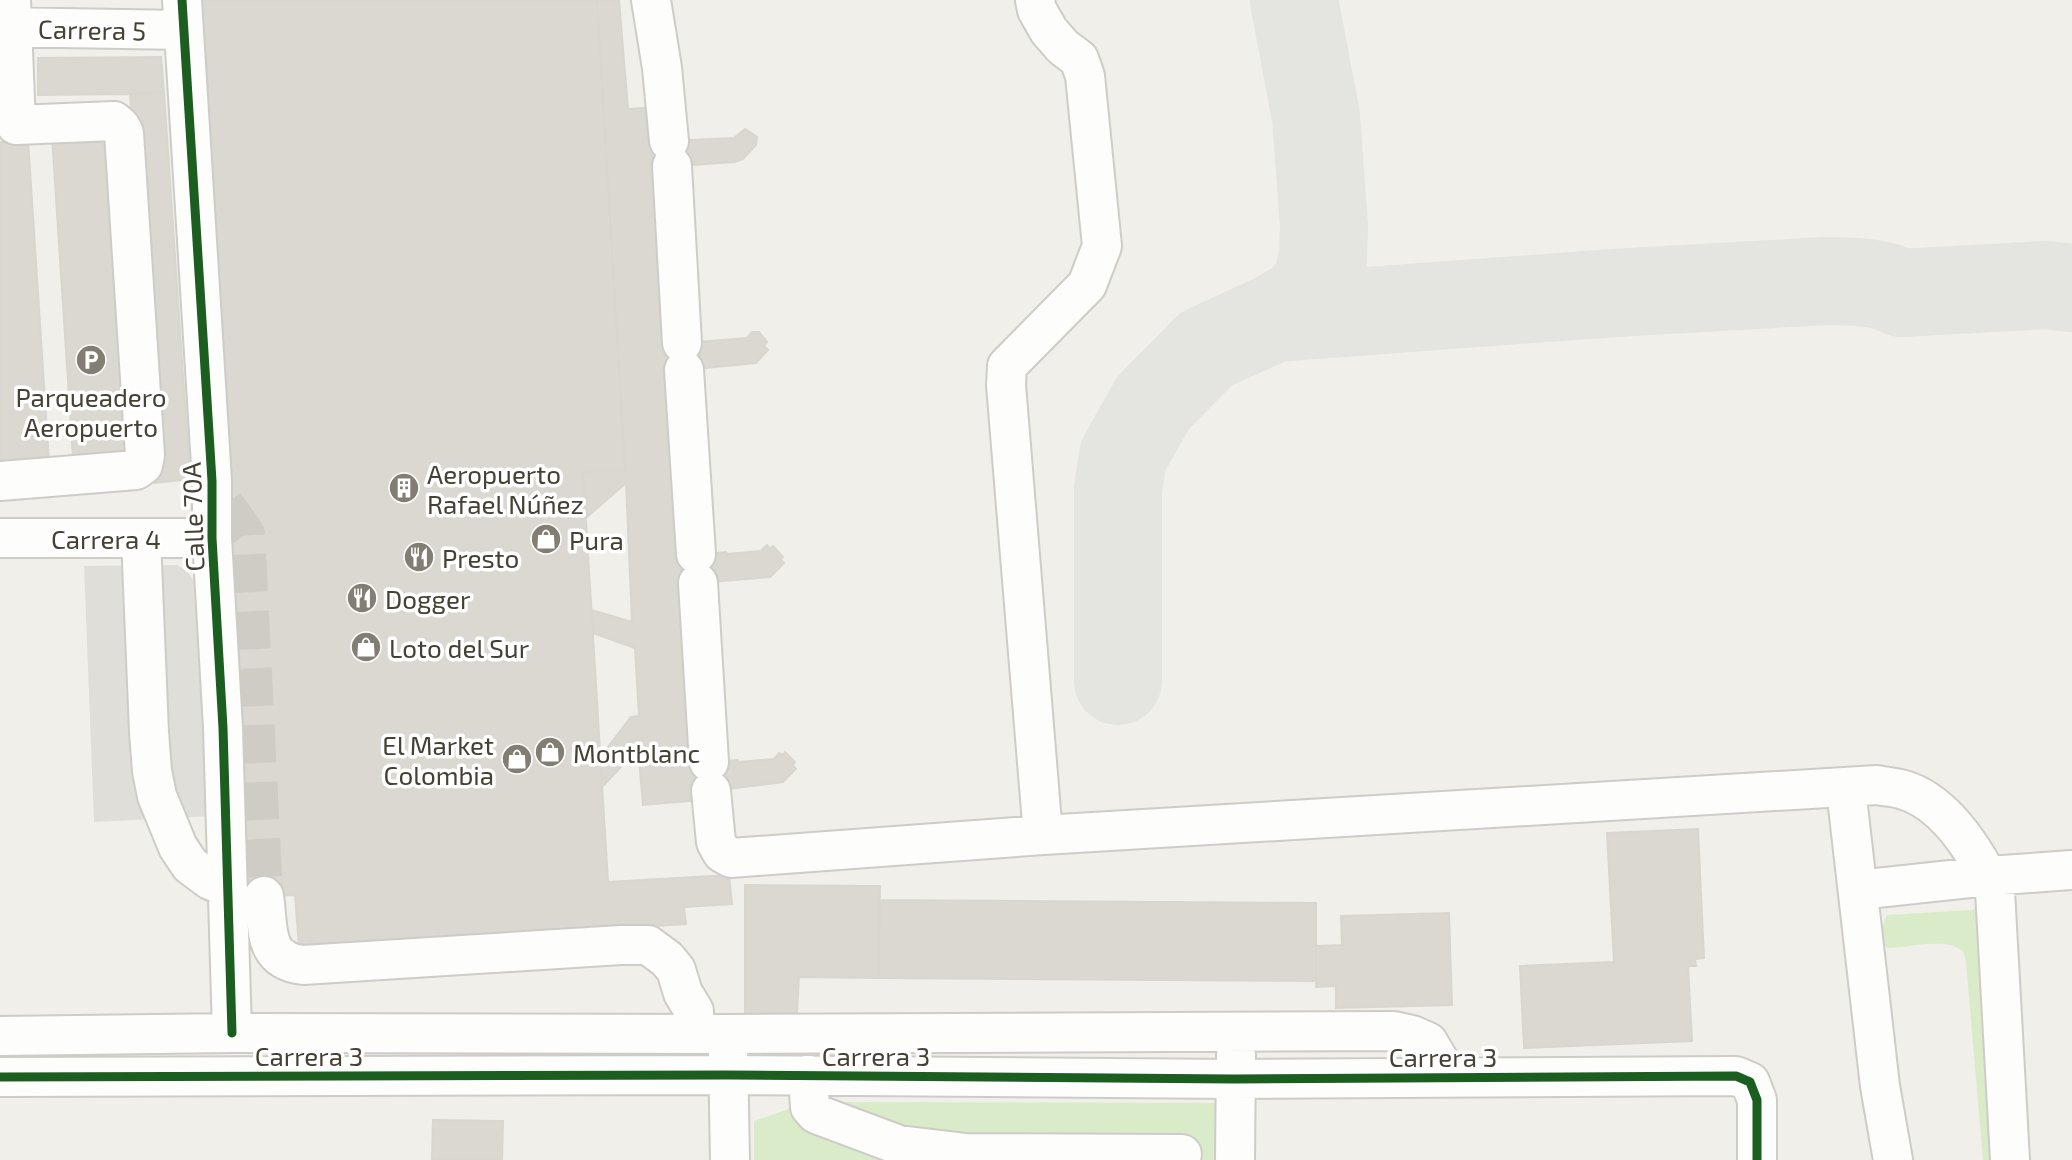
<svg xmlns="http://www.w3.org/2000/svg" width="2072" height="1160" font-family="'Exo 2',sans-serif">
<rect width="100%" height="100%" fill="#f0efe9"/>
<path fill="#daebc9" d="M1990,909l14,251h-21l-17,-198 -3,-11c-21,-15 -51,-3 -76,-3 -7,-9 -6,-22 0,-33z
M809,1102l410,1v57h-465v-39z"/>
<path fill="#dfded9" d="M177,565l11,7 8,13 16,231 -118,6 -10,-256z"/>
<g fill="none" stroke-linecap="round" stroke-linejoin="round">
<path stroke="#e4e4e0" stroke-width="88" d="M1274,318l27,-16 15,-18 7,-25 1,-34 -8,-108 -22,-117
M1118,681v-192l5,-33 30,-53 53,-54 68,-31 340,-25 213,-12c26,1 52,0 75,12l144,-8 26,3"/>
</g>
<path fill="#dad8d1" stroke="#d8d6cf" stroke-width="2" d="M194,0h403l28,470 -42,2 25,410 121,-7 3,29 -48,3 2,17 -387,24 -4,-53 -46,2z
M597,0h22l9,109 30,-2 11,34 65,-3 11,-9 12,8 -1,8 -13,14 -8,3 -74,5 11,177 75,-6 5,-6h7l8,10 -3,4 4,4 -12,13 -82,8 11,185 41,-4 1,2 34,-3 6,-6 3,4 3,-3 10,11 -3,2 4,4 -14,14 -83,7 10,179 41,-3v2l36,-3 5,-6 4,2 2,-3 10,10 -2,3 3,4 -13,13 -72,9 -10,9 -58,5 -5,-56 -36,38 -1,-31 30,-39 8,-1 -4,-68 -42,-15 -1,-23 40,12 -6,-139 -40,35 -3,-46 42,-2z
M161,57l3,35 -34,2 -92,1v-37z
M164,92l26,387 -35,4 -25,-389z
M112,132l21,322 -60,4 -21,-322z
M28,140l21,322 -49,3v-323z
M1698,829l6,129 -9,1 1,7h-8l4,75 -168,7 -4,-82 94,-4 -7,-129z
M745,885l135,1 -1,92 -80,-1 -2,36 -52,2z
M879,900l437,3v78l-437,-3z
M1449,913l3,92 -116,3v-22l-20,1v-41l26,-1 -1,-29z
M433,1120l70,1 -1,39h-70z"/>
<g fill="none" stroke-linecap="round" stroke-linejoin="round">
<path stroke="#ceccc5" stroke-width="38" stroke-dasharray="38 19" stroke-linecap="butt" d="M225,504l21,30 18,362"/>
<g stroke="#ceccc7" stroke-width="42">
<path id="minor" d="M182,0l30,481v57l11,190 9,305
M651,0l11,68 7,73
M1035,0l2,10 12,21 14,16 16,12 6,17 17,170 -15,39 -80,81 -1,19 37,450
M0,27l184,3
M672,166l10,177
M684,370l12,184
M0,481l136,-11 7,-5 2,-10 -21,-322 -4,-7 -6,-5 -98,4 -5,-125
M0,538h212
M141,538l8,194 3,39 5,25 21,51 12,18 20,15 18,8
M698,583l11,179
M1846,789l34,297 13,74
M711,791l5,51 6,11 9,5 312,-23 834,-50c9,2 19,2 27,5 43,13 73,64 91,101l15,269
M1858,890l130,-14 84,-6
M264,896c5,33 -2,64 39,69l318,-20h27l19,14 9,11 7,23 11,18v21
M0,1036l232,-3 495,1 667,-3 18,4 16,7 21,35
M728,1050l2,110
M808,1075l2,32 6,7 83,31 67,8 216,1
M0,1077l729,-2 505,4 502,-3 14,6 7,18v60
M1235,1160l1,-105"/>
</g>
<use href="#minor" stroke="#fdfdfc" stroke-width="38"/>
<g stroke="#fff" stroke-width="13">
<path id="cycleway" d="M182,0l30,481v57l11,190 9,305
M0,1077l729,-2 505,4 502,-3 14,6 7,18v60"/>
</g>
<use href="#cycleway" stroke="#1b5e20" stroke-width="9"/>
</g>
<defs>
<g id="parking-disc" transform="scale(1.575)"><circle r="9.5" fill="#827e74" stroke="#fff"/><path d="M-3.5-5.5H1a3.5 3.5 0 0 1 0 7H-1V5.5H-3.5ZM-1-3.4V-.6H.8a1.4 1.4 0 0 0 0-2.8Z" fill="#fff"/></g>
<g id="building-disc" transform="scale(1.575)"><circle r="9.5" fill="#827e74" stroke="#fff"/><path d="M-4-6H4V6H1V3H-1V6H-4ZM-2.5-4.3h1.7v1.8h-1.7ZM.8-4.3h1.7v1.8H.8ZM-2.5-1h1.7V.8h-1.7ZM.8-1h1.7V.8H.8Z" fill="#fff"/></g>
<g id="shop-disc" transform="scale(1.575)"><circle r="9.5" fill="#827e74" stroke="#fff"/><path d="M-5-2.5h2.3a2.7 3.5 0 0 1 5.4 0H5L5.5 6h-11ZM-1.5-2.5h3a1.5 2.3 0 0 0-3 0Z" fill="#fff"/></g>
<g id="restaurant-disc" transform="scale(1.575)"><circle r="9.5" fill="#827e74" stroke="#fff"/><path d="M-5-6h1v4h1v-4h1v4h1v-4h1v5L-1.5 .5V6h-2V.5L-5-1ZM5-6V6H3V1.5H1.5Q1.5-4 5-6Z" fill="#fff"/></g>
</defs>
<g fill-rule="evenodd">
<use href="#parking-disc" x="91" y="360"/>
<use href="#building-disc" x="404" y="488"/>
<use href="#shop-disc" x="546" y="539"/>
<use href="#restaurant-disc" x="419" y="557"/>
<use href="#restaurant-disc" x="362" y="598"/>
<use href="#shop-disc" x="366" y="647"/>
<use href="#shop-disc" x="550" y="752"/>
<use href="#shop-disc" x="517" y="759"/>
</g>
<g text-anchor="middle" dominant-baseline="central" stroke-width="7" stroke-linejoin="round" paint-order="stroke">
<g font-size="26" fill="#464135" stroke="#fff">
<text transform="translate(92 29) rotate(1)">Carrera 5</text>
<text transform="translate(192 517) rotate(-92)">Calle 70A</text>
<text x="106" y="538">Carrera 4</text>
<text x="309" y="1055">Carrera 3</text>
<text x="876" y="1055">Carrera 3</text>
<text x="1443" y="1056">Carrera 3</text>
</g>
<g font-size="26" fill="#464135" stroke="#fff" text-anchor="start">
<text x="91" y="396" text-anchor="middle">Parqueadero<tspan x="91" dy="30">Aeropuerto</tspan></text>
<text x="427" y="473">Aeropuerto<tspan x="427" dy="30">Rafael Núñez</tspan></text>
<text x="569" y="539">Pura</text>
<text x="442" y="557">Presto</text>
<text x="385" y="598">Dogger</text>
<text x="389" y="647">Loto del Sur</text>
<text x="494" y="744" text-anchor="end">El Market<tspan x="494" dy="30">Colombia</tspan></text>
<text x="573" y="752">Montblanc</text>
</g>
</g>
</svg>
